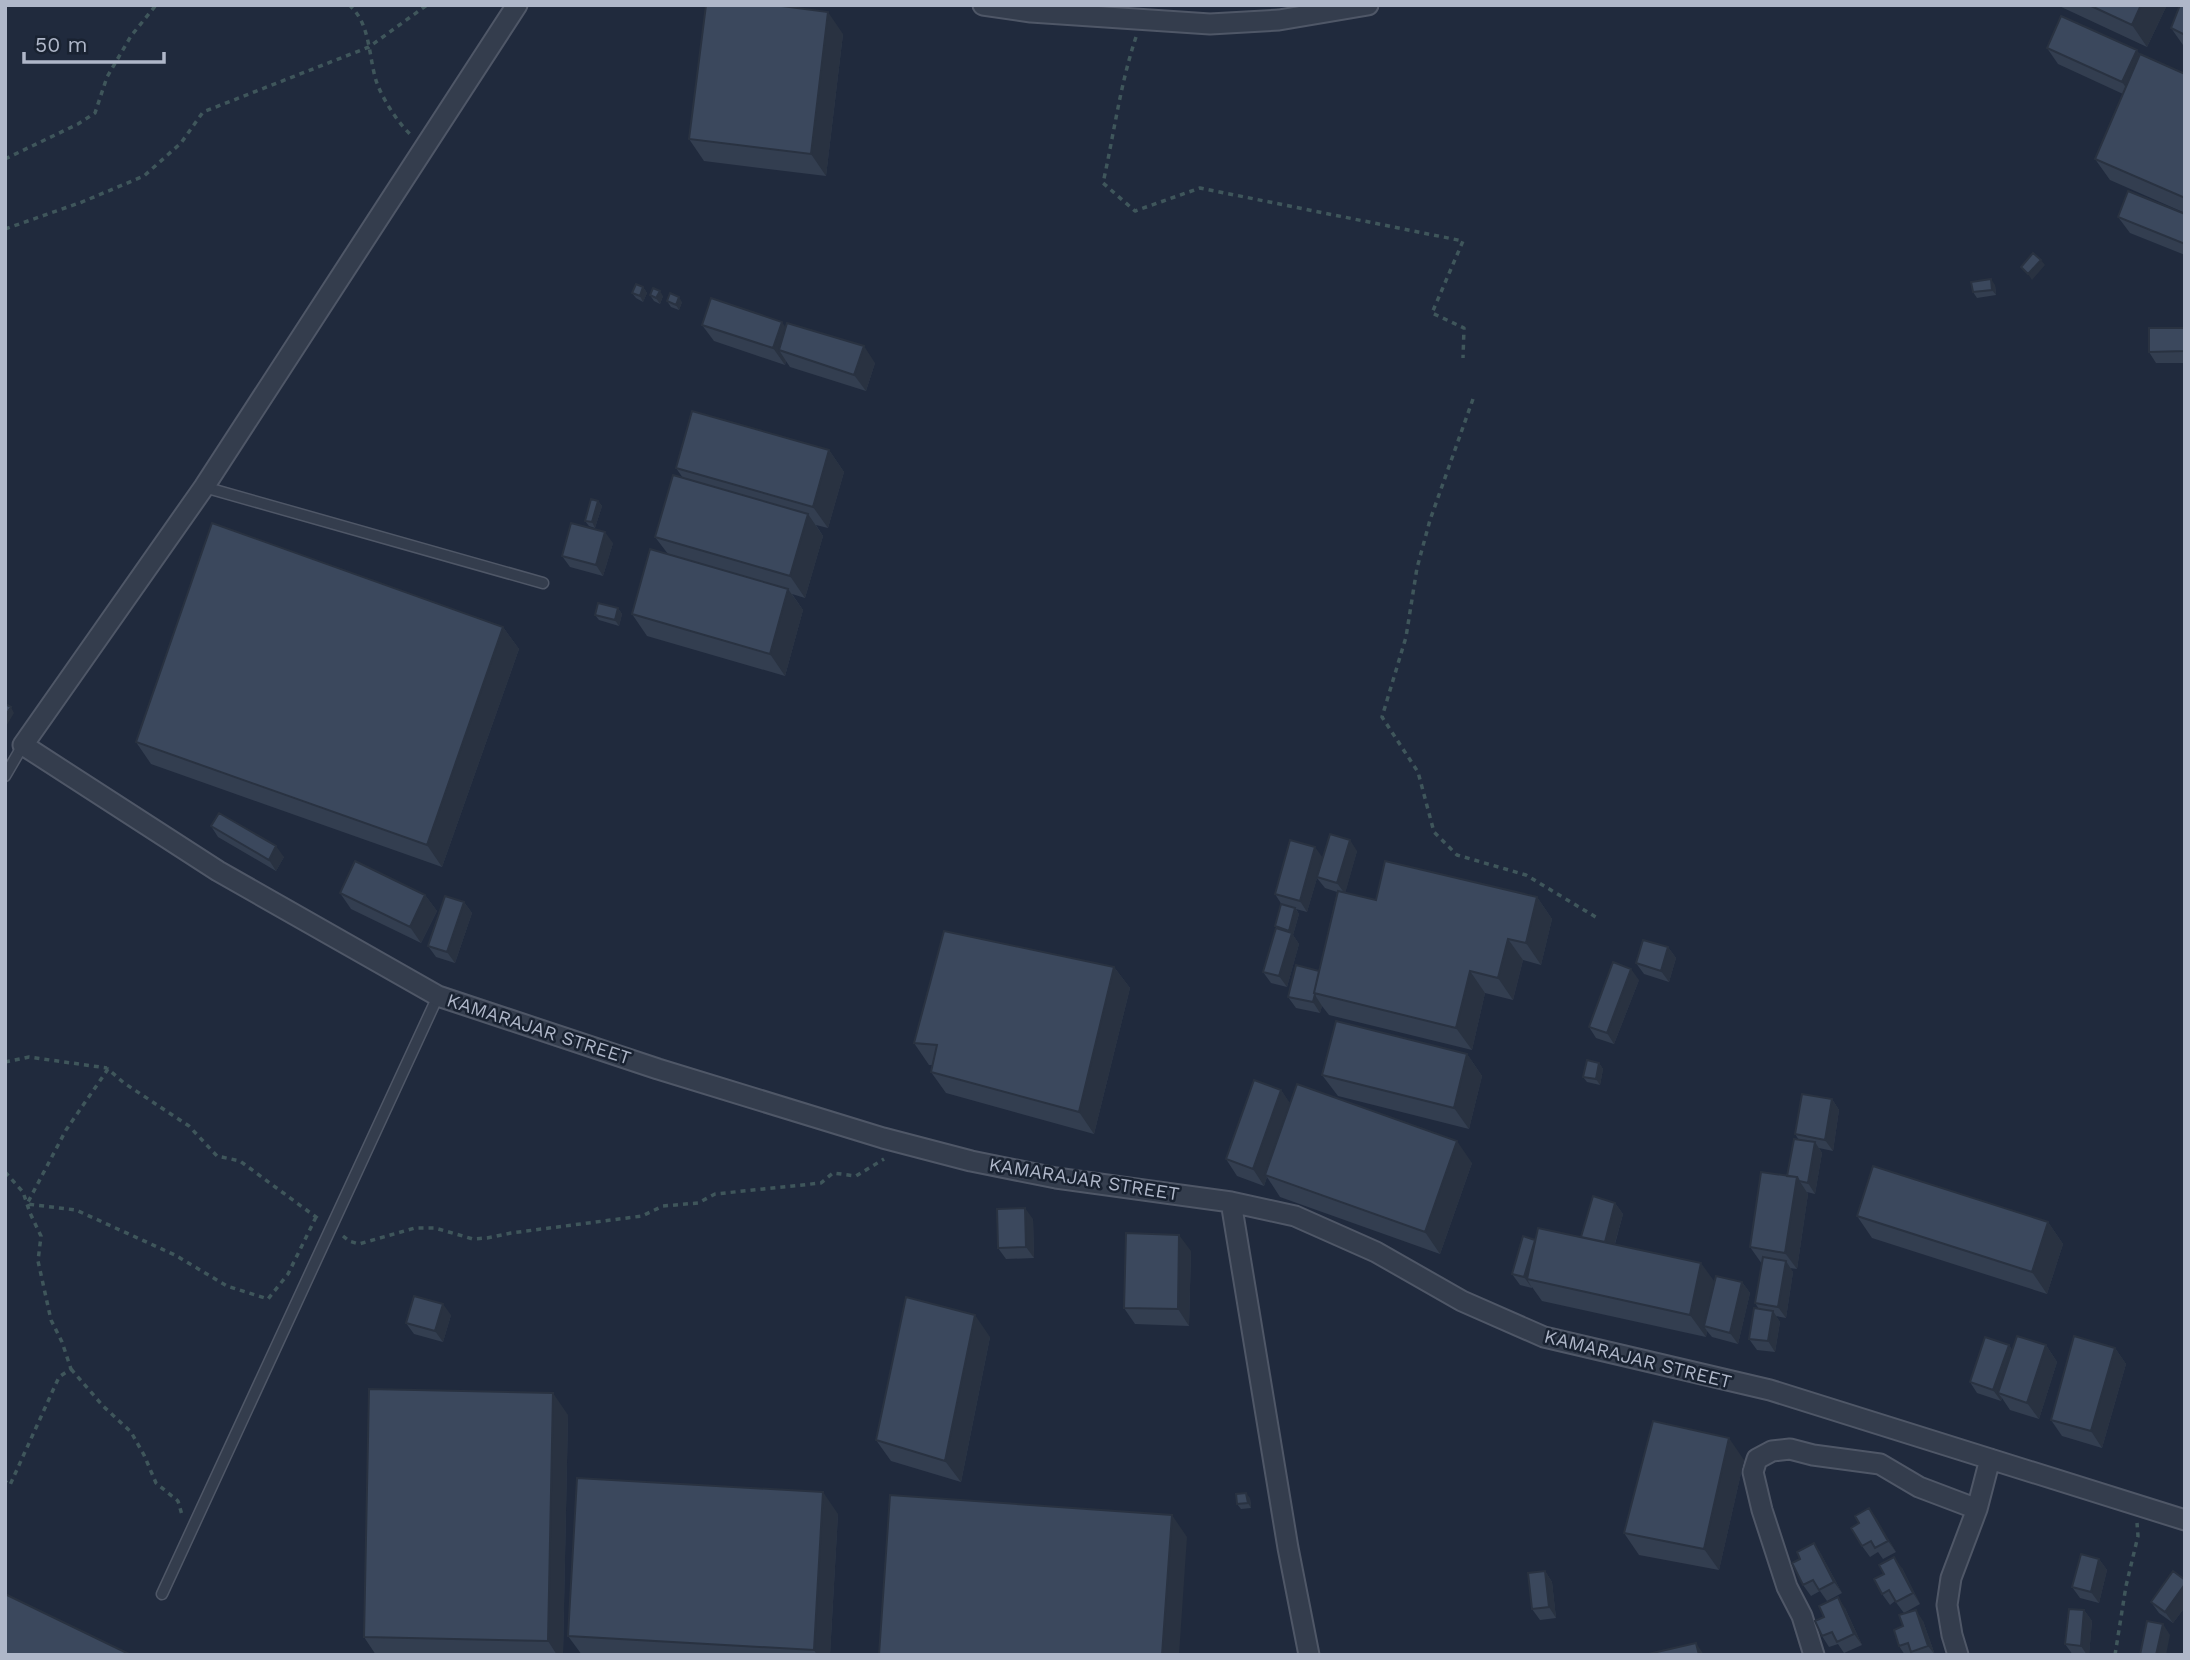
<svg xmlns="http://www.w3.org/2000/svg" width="2190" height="1660" font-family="'Work Sans',sans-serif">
<rect width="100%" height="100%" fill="#202a3d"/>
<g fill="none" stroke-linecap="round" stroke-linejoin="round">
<g stroke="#4f5767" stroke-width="13">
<path id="service" d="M204,487l339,96
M5,776l18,-31
M162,1594l276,-598"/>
</g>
<g stroke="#4f5767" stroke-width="23">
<path id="minor" d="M517,5l-313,482 -181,258 195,126 220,125 220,73 225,69 88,23 85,17 175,24 64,14 81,36 86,49 82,36 226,53 415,130
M983,5l48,7 179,12 69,-4 89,-15
M1231,1202l57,346 21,107
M1814,1655l-12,-39 -15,-29 -25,-77 -9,-38 4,-13 15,-8 18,-2 23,6 67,9 39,23 58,22
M1958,1655l-6,-20 -5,-30 4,-27 26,-69 13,-50"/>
</g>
<path stroke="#3f565b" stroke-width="3.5" stroke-dasharray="5 5" stroke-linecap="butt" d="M349,5c23,19 19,56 29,81 8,18 20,37 34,50
M1136,37c-16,48 -22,97 -33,146l32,28 65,-23 263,53 -31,72 32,15 -1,30
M5,159l73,-35 17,-11 12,-36 24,-41 25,-31
M5,229l77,-27 62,-26 37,-33 22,-31 166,-65 58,-42
M1473,399l-43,121 -13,48 -11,69 -24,80 36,55 16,60 23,23 69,20 73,44
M5,1062l24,-5 78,11
M5,1172l18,20 7,21 11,23 -3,25 13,59 11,22 9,27 -12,8 -49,108 -5,-4
M316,1217l-28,57 -20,25 -41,-13 -52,-31 -99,-45 -49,-6 39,-74 42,-61 16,14 65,43 28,30 23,5 80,59
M343,1236l6,5 10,3 56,-16h20l38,11 14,-1 24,-5 131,-17 21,-10 35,-3 17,-9 106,-11 12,-10 23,3 28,-17
M71,1369l32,37 28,26 13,23 12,28 22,18 4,14
M2115,1655l11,-69 12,-50 -1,-13"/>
<use href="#service" stroke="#343d4d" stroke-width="10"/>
<use href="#minor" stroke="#343d4d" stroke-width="19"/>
</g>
<path fill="#333e50" d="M2057,5h110l-20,42z
M2185,5v41l-2,-1 -12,-17z
M843,34l-17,142 -122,-15 -15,-22z
M2047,48l93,7 45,19v139l-75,-33 -15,-21 28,-65 -65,-30z
M2185,214v41l-55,-22 -12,-16z
M1995,285l1,10 -19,3 -4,-6z
M643,287l4,6 -4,9 -7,-4 -4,-5z
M650,295l13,1 -3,8 -6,-3z
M667,301l15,1 -3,8 -8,-3z
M702,325l84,3 89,35 -9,28 -76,-24 -4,-6 -1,4 -71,-24z
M2185,328v35h-29l-7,-11z
M829,450l15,22 -16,56 -12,-3 7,11 -18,62 -13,-4 11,16 -18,66 -138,-40 -15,-22 36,-60 -13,-17 28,-59 -7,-10z
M598,501l4,5 -7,22 -6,-2 -4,-5z
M613,543l-10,33 -33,-9 -8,-11z
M618,608l4,6 -3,12 -20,-6 -4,-5z
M503,627l16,22 -77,218 -291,-103 -15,-22z
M211,826l73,31 -8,14 -58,-34z
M1357,851l-12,42 31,7 161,-3 15,22 -11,46 -18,-5 -10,40 -28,-7 -13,57 -143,-35 -7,-9 -2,7 -24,-5 -8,-11 31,-26 18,-79 -12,-4 -8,-10 -10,34 -11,-3 3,5 -6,21 6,9 -12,43 -16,-4 -8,-11 14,-43 -2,-3 7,-21 -7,-11 48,-36z
M340,893l85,2 12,16 -16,32 -70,-34z
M464,902l8,11 -17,50 -19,-6 -8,-11z
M1668,947l8,11 -7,24 -25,-8 -8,-11z
M1114,967l16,21 -36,146 -148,-41 -15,-21 1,-7h-3l-15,-22z
M1639,980l-25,64 -18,-6 -7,-11z
M1467,1054l15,22 -13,53 -131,-33 -16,-21z
M1599,1063l4,6 -3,16 -13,-3 -4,-5z
M1281,1090l9,14 182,59 -32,91 -160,-57 -13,-20 -3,9 -27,-10 -11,-17z
M1832,1099l7,11 -6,41 -14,-3 3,5 -7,41 -8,-2 1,2 -11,75 -7,-1 3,4 -7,46 -10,-2 4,6 -5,30 -18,-2 -8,-11 10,-30 -4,-6 7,-39 -12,-17 37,-71 12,-36 -4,-6z
M1615,1203l8,11 -8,30 99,38h28l8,11 -12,51 -26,-7 -5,-6 -1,6 -164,-36 -10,-14v1l-12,-3 -8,-11 69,-37z
M1857,1216l191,6 15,22 -16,50 -175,-56z
M1033,1219l1,39 -28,1 -8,-11z
M1191,1251l-2,75 -54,-2 -11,-16z
M451,1315l-8,27 -29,-8 -8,-11z
M990,1337l-29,145 -70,-21 -15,-21z
M2009,1345l3,5 34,-5 11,17 -18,57 -29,-9 -8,-12 -1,3 -24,-8 -7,-11z
M2115,1348l11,16 -24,84 -40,-12 -11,-16z
M568,1415l-5,240h-187l-12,-18z
M1744,1460l-25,110 -80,-15 -15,-22z
M1250,1498l1,10 -10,1 -4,-5z
M1869,1508l27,44 -13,7 -5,-7 -8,5 -8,-11 -3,-23z
M838,1514l-8,141h-248l-14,-19z
M1814,1543l7,11 21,39 -15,8 -7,-10 -9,5 -8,-11 -3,-26z
M2099,1559l8,11 -8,33 -19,-5 -8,-11z
M1902,1568l18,36 -16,9 -9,-12 -5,4 -8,-11z
M1545,1571l7,11 4,36 -16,2 -8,-11z
M2185,1580v27l-12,16 -14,-10 -8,-11z
M1845,1608l17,37 -18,8 -6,-9 -9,3 -7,-11z
M2084,1610l8,11 -3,34h-16l-8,-11z
M1923,1621l12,34h-30l-6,-9z"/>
<path fill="#293241" d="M2141,5h26l-20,42 -15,-22z
M828,12l15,22 -17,142 -15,-22z
M2137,50l11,17 -14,32 -12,-17z
M2041,260l4,5 -13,15 -4,-6z
M1991,279l4,6 1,10 -4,-5z
M643,287l4,6 -4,9 -3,-6z
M660,291l3,5 -3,8 -4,-6z
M679,297l3,5 -3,8 -3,-5z
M782,322l11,16 -14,12 7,11 -1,4 -12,-17z
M864,346l11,17 -9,28 -12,-16z
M829,450l15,22 -16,56 -15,-21z
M598,501l4,5 -7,22 -3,-6z
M808,514l15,22 -18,62 -15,-22z
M605,532l8,11 -10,33 -7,-11z
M788,589l15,21 -18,66 -15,-22z
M618,608l4,6 -3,12 -4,-6z
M503,627l16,22 -77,218 -15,-22z
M11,707l3,6 -9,15v-12z
M1350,840l7,11 -12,43 -8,-11z
M276,846l8,11 -8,14 -7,-11z
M1315,847l8,11 -16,54 -7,-11z
M425,895l12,16 -16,32 -11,-16z
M1537,897l15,22 -11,46 -15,-22z
M464,902l8,11 -17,50 -8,-11z
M1295,908l4,6 -6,21 6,9 -12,43 -8,-11 12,-42 -2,-3z
M1508,939l15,21 -10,40 -15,-22z
M1668,947l8,11 -7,24 -8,-11z
M1114,967l16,21 -36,146 -15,-22z
M1631,969l8,11 -25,64 -7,-11z
M1470,971l15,22 -13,57 -16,-22z
M1315,995l7,11 -2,7 -7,-11z
M1467,1054l15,22 -13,53 -15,-21z
M1599,1063l4,6 -3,16 -4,-6z
M1281,1090l11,16 -27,69 2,2 -3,9 -11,-17z
M1832,1099l7,11 -6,41 -8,-11z
M1457,1141l15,22 -32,91 -15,-22z
M1815,1142l7,11 -7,41 -7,-11z
M1797,1177l11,17 -11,75 -12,-16z
M1615,1203l8,11 -12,43 -8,-11z
M1025,1208l8,11 1,39 -8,-11z
M2048,1222l15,22 -16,50 -15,-22z
M1179,1235l12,16 -2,75 -11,-17z
M1535,1240l-8,39 5,9 -8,-11z
M1786,1261l7,11 -7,46 -8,-11z
M1701,1263l16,22 -13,41 3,5 -1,6 -16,-22z
M1742,1282l8,11 -12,51 -8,-11z
M443,1304l8,11 -8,27 -8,-11z
M1773,1311l7,11 -5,30 -7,-11z
M975,1315l15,22 -29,145 -16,-21z
M2009,1345l7,11 -18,37 4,5 -1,3 -8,-11z
M2046,1345l11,17 -18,57 -12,-16z
M2115,1348l11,16 -24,84 -11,-17z
M553,1393l15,22 -5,240h-6l-9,-14z
M1729,1438l15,22 -25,110 -15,-21z
M823,1492l15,22 -8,141h-13l-3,-5z
M1246,1493l4,5 1,10 -3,-5z
M1869,1508l8,11 19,33 -8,-11z
M1172,1515l15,22 -8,118h-17z
M1814,1543l7,11 21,39 -8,-11z
M1894,1557l8,11 18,36 -7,-11z
M2099,1559l8,11 -8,33 -8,-11z
M1545,1571l7,11 4,36 -7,-11z
M2185,1584v23l-12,16 -8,-11z
M1838,1597l7,11 17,37 -8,-11z
M1916,1610l7,11 12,34 -7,-9z
M2084,1610l8,11 -3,34h-2l-6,-9z
M2163,1624l7,11 -4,20h-10z
M1696,1643l8,12h-5z"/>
<path fill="#3b485d" stroke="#293241" stroke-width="2" d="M706,5h68l54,7 -17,142 -122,-15z
M2089,5h52l-9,20z
M2180,5h5v30l-14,-7z
M2061,16l76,34 -15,32 -75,-34z
M2140,54l45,20v124l-90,-39z
M2128,191l57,23v30l-67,-27z
M2033,253l8,7 -13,14 -7,-7z
M1991,279l1,11 -19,2 -2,-10z
M636,284l7,3 -3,9 -8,-3z
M653,288l7,3 -4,7 -6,-3z
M670,293l9,4 -3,8 -9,-4z
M711,298l71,24 -9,26 -71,-23z
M787,323l77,23 -10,29 -75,-25z
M2149,328h36v23l-36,1z
M692,411l137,39 -16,57 -137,-39z
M673,475l135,39 -18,62 -135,-39z
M591,499l7,2 -6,21 -7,-1z
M212,523l291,104 -76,218 -291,-103z
M571,523l34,9 -9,33 -34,-9z
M650,549l138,40 -18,65 -138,-40z
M598,603l20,5 -3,12 -20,-5z
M5,704l6,3 -6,9z
M219,813l57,33 -7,14 -58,-34z
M1330,834l20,6 -13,43 -20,-6z
M1290,840l25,7 -15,54 -25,-7z
M355,861l70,34 -15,32 -70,-34z
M1385,861l152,36 -11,46 -18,-4 -10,39 -28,-7 -14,57 -142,-35 24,-102 38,9z
M445,896l19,6 -17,50 -19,-6z
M1281,904l14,4 -6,23 -14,-5z
M1276,928l16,5 -13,43 -16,-4z
M944,931l170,36 -35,145 -148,-40 6,-27 -23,-2z
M1643,940l25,7 -7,24 -25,-8z
M1613,962l18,7 -24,64 -18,-6z
M1296,965l23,6 -5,22 1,1 -2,8 -25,-5z
M1336,1021l131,33 -13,54 -132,-33z
M1587,1060l12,3 -3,16 -13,-2z
M1254,1080l27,10 -28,79 -27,-10z
M1297,1084l160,57 -32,91 -160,-57z
M1802,1094l30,5 -7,41 -30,-6z
M1794,1139l21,3 -7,41 -9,-2 -2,-4 -10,-1z
M1873,1166l175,56 -16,50 -175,-56z
M1761,1172l36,5 -12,76 -35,-6z
M1593,1196l22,7 -10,39 -24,-5z
M1025,1208l1,39 -28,1 -1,-39z
M1538,1228l163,35 -11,52 -163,-36z
M1126,1233l53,2 -1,74 -54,-1z
M1523,1236l12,4 -11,37 -12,-3z
M1763,1257l23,4 -8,46 -23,-4z
M1716,1276l26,6 -12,51 -26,-7z
M414,1296l29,8 -8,27 -29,-8z
M906,1297l69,18 -30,146 -69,-21z
M1754,1308l19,3 -5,30 -19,-2z
M2017,1336l29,9 -19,58 -29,-10z
M2074,1336l41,12 -24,83 -40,-11z
M1985,1337l24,8 -16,45 -23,-8z
M369,1389l184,4 -5,248 -184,-4z
M1653,1421l76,17 -25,111 -80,-16z
M577,1478l246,14 -9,158 -246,-14z
M1246,1493l2,10 -11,1 -1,-10z
M890,1495l282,20 -10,140h-283z
M1869,1508l19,33 -13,7 -4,-7 -9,5 -11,-18 8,-5 -4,-7z
M1814,1543l20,39 -15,8 -6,-10 -10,5 -11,-22 8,-4 -3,-7z
M2081,1554l18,5 -8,33 -19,-5z
M1894,1557l19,36 -17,9 -7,-12 -7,4 -8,-15 10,-5 -5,-9z
M1545,1571l4,36 -17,2 -4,-36z
M2173,1571l12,9v4l-20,28 -14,-10z
M5,1594l126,61h-126z
M1838,1597l16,37 -17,8 -5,-10 -10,4 -7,-15 9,-4 -5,-11z
M2069,1609l15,1 -3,36 -16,-2z
M1916,1610l12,36 -17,6 -3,-9 -9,3 -5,-16 9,-4 -4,-11z
M2147,1621l16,3 -7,31h-16z
M1696,1643l3,12h-55z"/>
<g text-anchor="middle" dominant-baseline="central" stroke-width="5" stroke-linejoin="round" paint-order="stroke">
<g font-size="19" fill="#afb7c9" stroke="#192231">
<text transform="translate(539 1029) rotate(18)">KAMARAJAR STREET</text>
<text transform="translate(1084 1179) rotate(9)">KAMARAJAR STREET</text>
<text transform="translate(1638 1359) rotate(14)">KAMARAJAR STREET</text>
</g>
</g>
<rect width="2190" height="1660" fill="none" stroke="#afb7c9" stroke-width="14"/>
<path d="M24 52v10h140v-10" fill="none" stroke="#afb7c9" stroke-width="3.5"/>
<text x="35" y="52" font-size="21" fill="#afb7c9" stroke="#192231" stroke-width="5" paint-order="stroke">50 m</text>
</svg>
